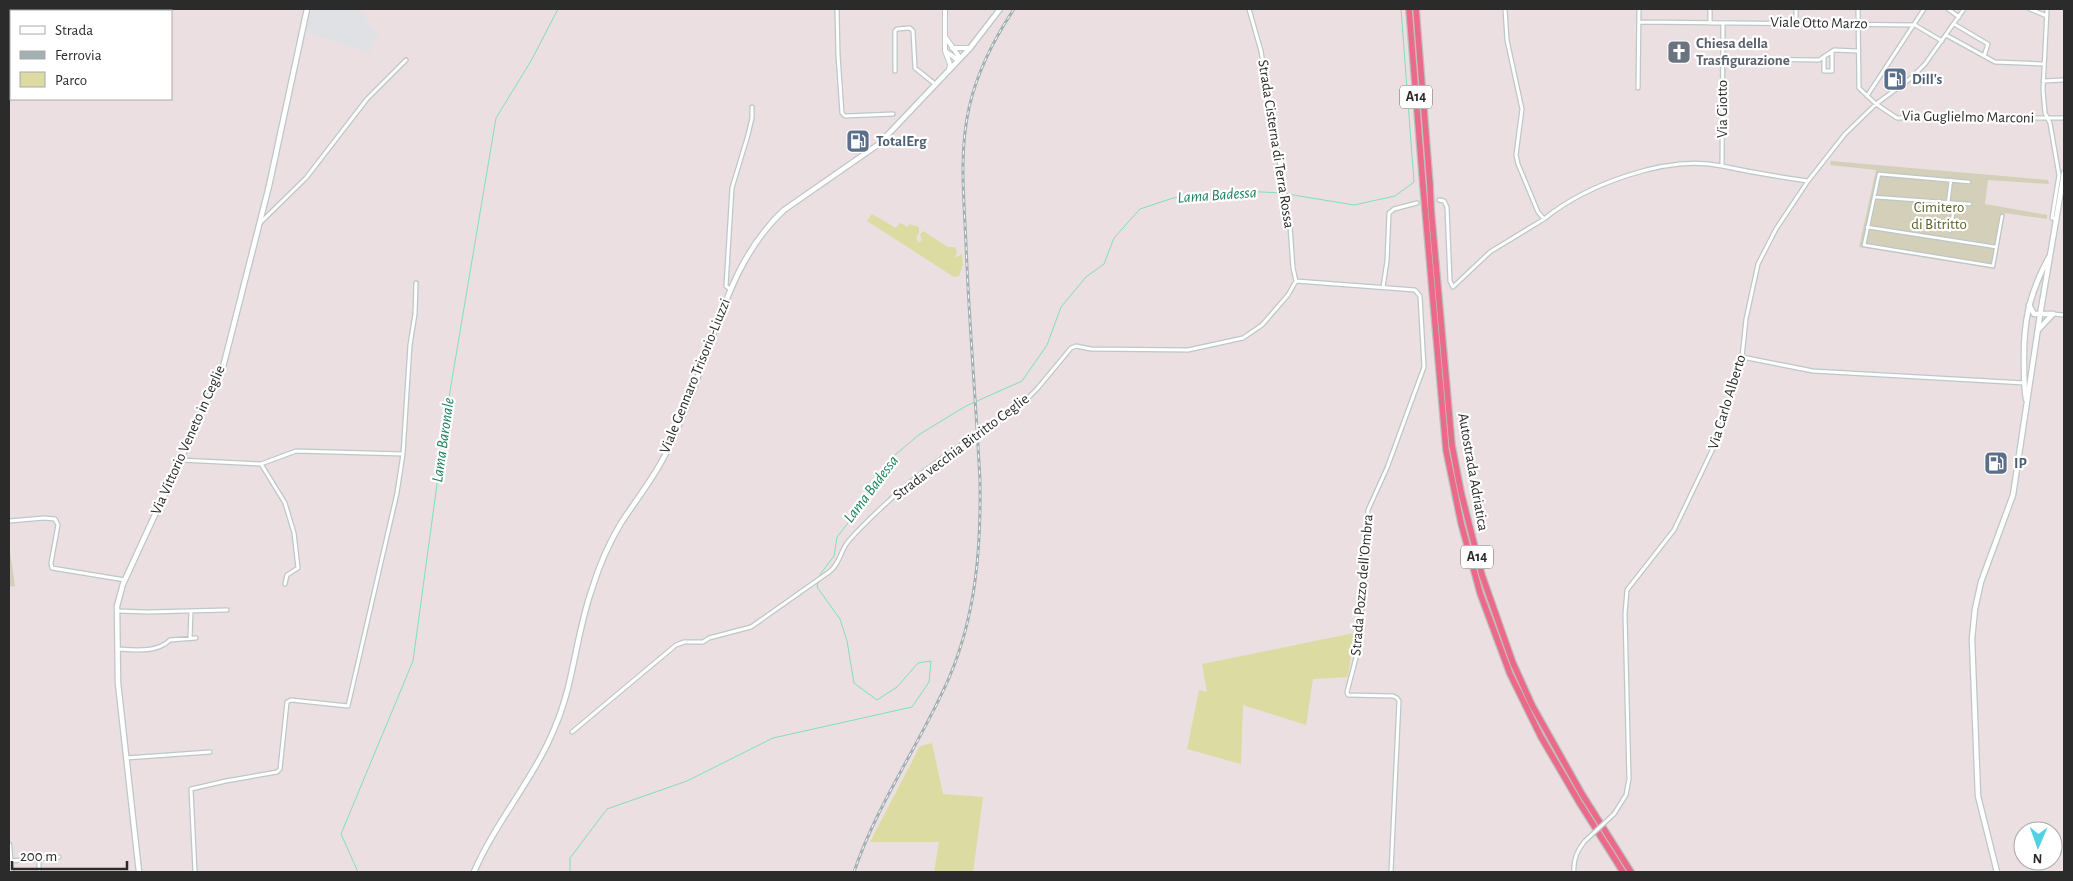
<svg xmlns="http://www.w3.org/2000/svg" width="2073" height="881" font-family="'Alegreya Sans',sans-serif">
<rect width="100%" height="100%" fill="#ebdfe1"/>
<path fill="#dfe1e5" d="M312,9h46l20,26 -10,18 -62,-21z"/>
<path fill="#dcdba2" d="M872,214l24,14 4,-5 8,4 1,-3 10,3v6l-3,4 2,6 4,-3 -2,-5 3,-4 25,16h7l2,5 -2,6 7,-4 1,11 -4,11 -5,1 -87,-56z
M1354,633l-6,44 -35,2 -7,46 -63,-20 -2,59 -54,-15 12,-59 8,2 -5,-28z
M932,743l11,51 40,3 -10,75h-39l5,-30h-69l50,-96z"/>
<path fill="#d3cfb8" d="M1831,161l217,19 1,4 -61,-4 -3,24 62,11v4l-42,-6 -10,56 -136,-22 17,-77 -46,-5z
M10,552l5,34 -6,1v-34z"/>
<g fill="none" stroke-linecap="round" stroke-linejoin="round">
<path stroke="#7fe1b9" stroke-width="1" d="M819,578l2,-5 13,-17 3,-19 18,-23 35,-55 30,-25 46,-28 56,-25 25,-36 14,-38 25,-30 18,-13 10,-26 26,-29 33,-11 70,-7 38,2 73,12 41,-9 19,-14 -13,-173
M358,872l-17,-38 72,-173 35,-258 48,-285 35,-57 27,-52
M570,872v-14l37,-49 80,-28 86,-43 139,-31 17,-25 2,-21 -13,2 -21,24 -20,13 -23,-17 -7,-42 -7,-22 -23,-32 1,-5"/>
<g stroke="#bdc7c8" stroke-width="5">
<path id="pedestrian" d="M1969,182l-90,-8 -15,71 129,21 9,-50
M1874,197l96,7
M1948,203l3,-23
M1867,227l129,20
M1950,231l5,-28"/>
</g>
<g stroke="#bdc7c8" stroke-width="5.5">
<path id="minor" d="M837,9l1,46 4,58 3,3 48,-2
M1249,9l12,42 29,175 3,42 3,13
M1505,9l2,31 15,69 -6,46 2,9 20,48 6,7c42,-34 123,-65 178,-53 28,6 57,11 86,15
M1858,9l1,79 17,16 21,14h167
M1948,9l11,8
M2030,9l17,7
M2047,9l-4,81 2,23 5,10 9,52 -7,43 5,1
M1639,22l276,3 27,16
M1710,23v-14
M1796,23v-14
M1954,24l34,20 -4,12
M1946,35l49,27 49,2
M1824,57v14h8v-19
M1723,59l96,1 15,-10 23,1
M895,71v-40l2,-2 13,-1 3,3 2,37 20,16
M2043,81l21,-1
M1638,88l1,-79
M1867,96l57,-87
M1722,166l1,-143
M1439,200l5,1 3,6 3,74 3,6 37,-35 54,-33
M260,223l46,-45 61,-79 39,-39
M1296,281l119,9 5,6 4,71 -37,101 -19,42 -3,33 2,20 -10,91 -10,38 1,3 45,1 4,2 2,3 -8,171
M1383,287l4,-26 2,-48 5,-4 23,-6
M730,289l-4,-3 6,-98 16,-53 4,-17v-11
M2053,314l11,1
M1742,357l71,14 212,12
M180,460l81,4 24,39 9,30 4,35 -11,7 -2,9
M261,464l35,-13 107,3
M9,521l35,-3 11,1 3,6 -7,38 1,5 73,12
M117,611l31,1 79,-2
M190,638l1,-27
M117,649c17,1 40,4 53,-9l26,-2
M572,732l104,-87 8,-3h19l6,-4 42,-11 78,-55c10,-7 11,-19 18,-29 13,-16 31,-32 46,-46 38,-34 89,-66 131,-95l13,-13 34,-41 5,-2 15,3 97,1 55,-12 19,-13 26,-30 8,-14
M126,758l84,-6
M1614,814l12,-19 3,-16 -4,-165 2,-24 47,-60 45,-94 23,-79 4,-38 12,-55 18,-35 32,-48 37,-47 31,-30 35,-26 14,-14 39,-55
M39,858v14
M10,861l49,-4
M195,872l-4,-83 35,-8 51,-9 3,-3 7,-67 4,-2 57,6 49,-213 6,-39 7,-109 5,-31 1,-31
M1574,872c-1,-13 3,-22 11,-31"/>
</g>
<g stroke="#bdc7c8" stroke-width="6">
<path id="tertiary" d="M945,9v42l5,13 -1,6
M946,38l14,20
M952,48h18
M945,51l13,9"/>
</g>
<g stroke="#bdc7c8" stroke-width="7">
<path id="secondary" d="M2029,305l5,9h19
M2038,330l15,-16
M2026,399c-2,-11 -2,-23 -2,-34 -1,-43 5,-71 25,-108
M9,845l2,27
M139,872l-21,-189 -1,-77 6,-22 100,-217 46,-181 38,-177
M474,872c22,-51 60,-93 81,-145 19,-44 21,-93 37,-138 7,-23 17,-46 29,-66 15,-23 33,-45 45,-70 16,-33 29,-67 41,-102 19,-51 35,-102 77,-141l95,-66 91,-96 30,-39
M1997,872l-19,-76 -6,-157 3,-30 6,-27 32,-87 27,-180 24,-142"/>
</g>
<g stroke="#bfbfbf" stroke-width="8">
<path id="motorway" d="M1409,9l14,177
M1416,9l14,176
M1431,208l21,237 9,47 21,83 31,88 19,42 50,89 49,78
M1425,209l21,241 15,73 19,70 30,81 31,63 38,65 44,70"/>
</g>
<use href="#pedestrian" stroke="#fff" stroke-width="2.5"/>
<use href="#minor" stroke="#fff" stroke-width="3"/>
<use href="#tertiary" stroke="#fff" stroke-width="4"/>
<use href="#secondary" stroke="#fff" stroke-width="4.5"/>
<use href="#motorway" stroke="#ec6a89" stroke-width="5.5"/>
<g stroke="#a2b0b3" stroke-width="3">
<path id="rail" d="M854,872c23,-68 66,-128 95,-194 27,-63 32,-129 31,-197 -4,-79 -11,-158 -14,-237 -2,-46 -7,-91 3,-136 8,-36 25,-69 45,-99"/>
</g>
<use href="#rail" stroke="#fff" stroke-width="1" stroke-dasharray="4" stroke-linecap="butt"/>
<g stroke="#bdc7c8" stroke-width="5.5" stroke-linecap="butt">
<path id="minor-bridge" d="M1585,841l29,-27"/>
</g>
<g stroke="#bfbfbf" stroke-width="8" stroke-linecap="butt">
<path id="motorway-bridge" d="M1430,185l1,23
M1423,186l2,23"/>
</g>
<use href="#minor-bridge" stroke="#fff" stroke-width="3"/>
<use href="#motorway-bridge" stroke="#ec6a89" stroke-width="5.5"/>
</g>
<defs>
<g id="church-square" transform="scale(1.25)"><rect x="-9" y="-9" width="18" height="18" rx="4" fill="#6b7280" stroke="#fff"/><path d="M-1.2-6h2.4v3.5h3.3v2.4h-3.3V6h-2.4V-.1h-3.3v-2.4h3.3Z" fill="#fff"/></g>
<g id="fuel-square" transform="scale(1.25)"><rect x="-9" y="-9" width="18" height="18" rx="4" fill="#5c6f8a" stroke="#fff"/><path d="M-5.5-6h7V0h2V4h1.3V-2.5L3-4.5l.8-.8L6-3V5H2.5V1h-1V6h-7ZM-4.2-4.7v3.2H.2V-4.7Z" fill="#fff"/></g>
</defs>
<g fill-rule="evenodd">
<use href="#church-square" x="1679" y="52"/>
<use href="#fuel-square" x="1895" y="79"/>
<use href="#fuel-square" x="858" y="141"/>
<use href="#fuel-square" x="1996" y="463"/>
</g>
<g text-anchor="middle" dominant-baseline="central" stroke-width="4.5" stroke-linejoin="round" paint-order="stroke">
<g fill="#fff" stroke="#6b6b6b" stroke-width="1">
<rect x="1400" y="85.5" width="32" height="23" rx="4"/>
<rect x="1461" y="545.5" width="32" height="23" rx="4"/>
</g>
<g font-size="14" font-weight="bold" fill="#2b2b2b">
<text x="1416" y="97">A14</text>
<text x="1477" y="557">A14</text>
</g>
<g font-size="15" fill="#2b2b2b" stroke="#fff">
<text transform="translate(1819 23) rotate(1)">Viale Otto Marzo</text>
<text transform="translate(1722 109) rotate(-90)">Via Giotto</text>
<text transform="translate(1968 117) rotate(1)">Via Guglielmo Marconi</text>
<text transform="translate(1276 144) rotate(81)">Strada Cisterna di Terra Rossa</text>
<text transform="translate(695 376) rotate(-68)">Viale Gennaro Trisorio-Liuzzi</text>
<text transform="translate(1727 402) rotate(-73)">Via Carlo Alberto</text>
<text transform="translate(188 440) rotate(-66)">Via Vittorio Veneto in Ceglie</text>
<text transform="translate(961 447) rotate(-37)">Strada vecchia Bitritto Ceglie</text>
<text transform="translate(1473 472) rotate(80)">Autostrada Adriatica</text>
<text transform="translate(1362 585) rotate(-85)">Strada Pozzo dell'Ombra</text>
</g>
<g font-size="15" font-weight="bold" fill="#5b616d" stroke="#fff" text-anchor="start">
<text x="1696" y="43">Chiesa della<tspan x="1696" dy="17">Trasfigurazione</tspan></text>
</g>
<g font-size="15" font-weight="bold" fill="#4e5e75" stroke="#fff" text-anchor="start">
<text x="1912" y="79">Dill's</text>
<text x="876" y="141">TotalErg</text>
<text x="2014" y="463">IP</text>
</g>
<g font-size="15" fill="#596123" stroke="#fff">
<text x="1939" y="207">Cimitero<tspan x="1939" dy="17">di Bitritto</tspan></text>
</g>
<g font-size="16" font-style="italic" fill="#1c8260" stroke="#fff">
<text transform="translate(1217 195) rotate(-4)">Lama Badessa</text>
<text transform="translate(443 440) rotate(-82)">Lama Baronale</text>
<text transform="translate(871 489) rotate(-53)">Lama Badessa</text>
</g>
</g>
<rect width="2073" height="881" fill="none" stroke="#2b2b2b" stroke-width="20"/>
<rect x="10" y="10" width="162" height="90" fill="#ffffff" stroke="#aaaaaa"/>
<rect x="20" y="26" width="25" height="8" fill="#ffffff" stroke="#aaaaaa"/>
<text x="55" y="35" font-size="15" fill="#2b2b2b">Strada</text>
<rect x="20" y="51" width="25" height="8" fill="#a2b0b3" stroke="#aaaaaa"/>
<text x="55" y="60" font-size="15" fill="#2b2b2b">Ferrovia</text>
<rect x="20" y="72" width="25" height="15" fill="#dcdba2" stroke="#aaaaaa"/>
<text x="55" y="85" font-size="15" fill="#2b2b2b">Parco</text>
<g transform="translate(2038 846) rotate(182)"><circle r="24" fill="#ffffff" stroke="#aaaaaa"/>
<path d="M0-4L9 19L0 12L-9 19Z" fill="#52d1e6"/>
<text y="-8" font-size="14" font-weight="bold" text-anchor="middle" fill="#2b2b2b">N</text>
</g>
<path d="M12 861v8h115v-8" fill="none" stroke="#2b2b2b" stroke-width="2.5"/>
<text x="20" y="861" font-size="15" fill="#2b2b2b" stroke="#ffffff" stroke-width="4" paint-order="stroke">200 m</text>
</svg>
